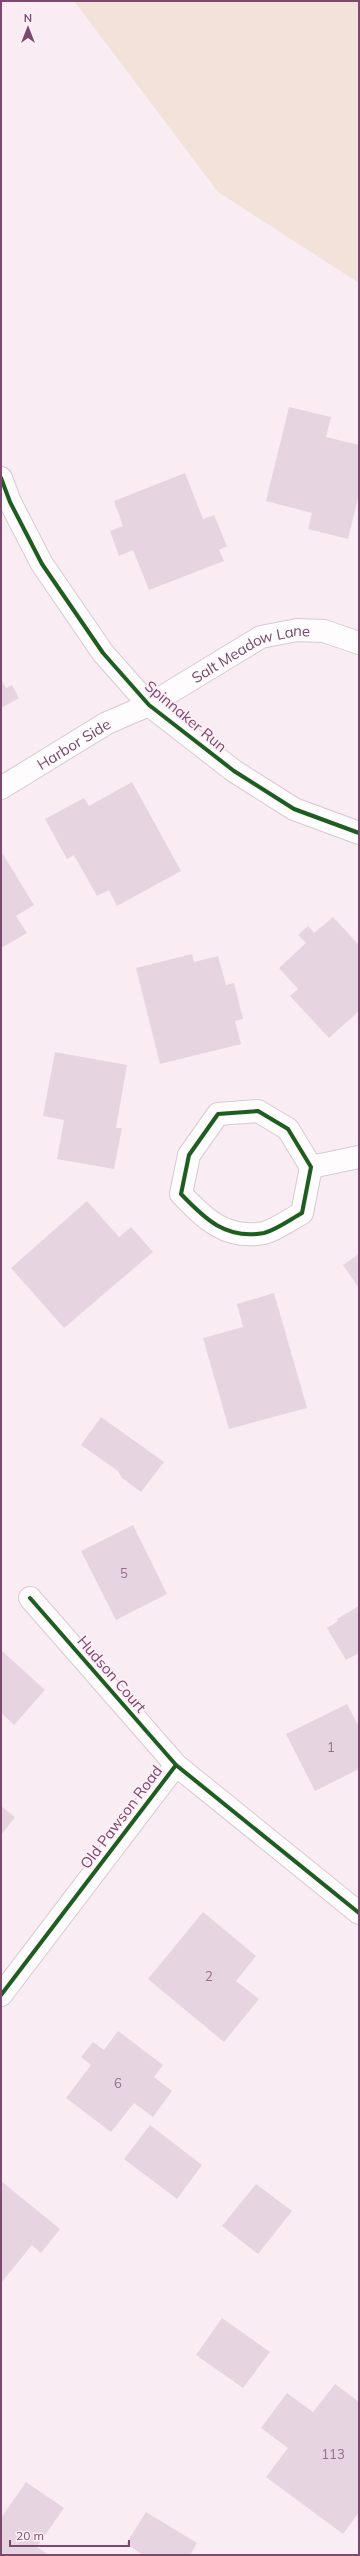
<svg xmlns="http://www.w3.org/2000/svg" width="360" height="2556" font-family="Mulish,sans-serif">
<rect width="100%" height="100%" fill="#f9edf3"/>
<path fill="#f3e2d9" d="M74,1h285v282l-141,-91z"/>
<path fill="#e6d4e0" d="M289,407l42,10 -5,20 33,8v49l-11,45 -40,-10 4,-16 -46,-12z
M185,473l18,46 11,-4 13,31 -8,4 5,11 -75,29 -16,-40 -14,6 -9,-25 13,-5 -9,-25z
M1,679l5,9 6,-3 7,13 -18,10z
M132,782l49,89 -64,35 -8,-16 -12,6 -23,-41 -7,4 -22,-40 39,-21 5,8z
M1,851l33,54 -18,11 11,17 -26,15z
M333,917l26,28v66l-30,27 -39,-42 8,-7 -19,-21 27,-25 -8,-8 10,-9 6,7z
M192,954l2,8 24,-6 8,29 8,-2 9,36 -8,2 6,23 -81,20 -24,-96z
M55,1052l72,13 -11,63h6l-8,41 -57,-10 7,-39 -21,-4z
M87,1201l32,36 12,-10 22,25 -89,76 -53,-60z
M359,1254v34l-16,-23z
M274,1293l33,115 -78,21 -26,-91 40,-11 -6,-23z
M101,1417l63,45 -23,30 -19,-14 -4,-7 -37,-26z
M133,1525l34,69 -51,26 -35,-69z
M359,1606v47l-13,7 -19,-32 11,-7 -1,-2z
M1,1650l44,40 -31,35 -13,-12z
M347,1704l12,23v42l-44,22 -29,-57z
M1,1806l14,11 -14,18z
M203,1912l53,44 -20,25 23,18 -35,43 -76,-63z
M118,2031l45,34 -9,12 18,14 -19,26 -19,-14 -23,29 -45,-34 25,-33 -10,-8 12,-15 11,8z
M150,2125l52,40 -25,34 -53,-40z
M1,2181l59,48 -19,24 -9,-8 -31,38z
M256,2184l36,27 -34,43 -36,-28z
M222,2318l48,34 -27,36 -47,-33z
M335,2384l24,18v110l-16,22 -77,-57 22,-29 -27,-20 26,-35 26,19z
M26,2482l38,26 -27,39 12,8h-48v-37z
M146,2512l51,31 -7,12h-47l-17,-11z"/>
<g fill="none" stroke-linecap="round" stroke-linejoin="round">
<g stroke="#d7c9d2" stroke-width="24">
<g id="minor">
<path d="M1,478l9,24 32,62 61,89 46,52 85,66 60,38 65,24"/>
<path id="s1" d="M1,788l106,-65 42,-18 112,-68 36,-7 27,1 35,12"/>
<path d="M258,1111l30,18 23,38 -9,46c-11,6 -26,17 -38,20 -38,7 -59,-14 -83,-39l8,-39 29,-41z"/>
<path d="M311,1167l48,-10"/>
<path d="M30,1598l146,167 183,148"/>
<path d="M1,1995l175,-230"/>
</g>
</g>
<use href="#minor" stroke="#fefcfd" stroke-width="22"/>
<g stroke="#fff0f7" stroke-width="6">
<path id="cycleway" d="M1,478l9,24 32,62 61,89 46,52 85,66 60,38 65,24
M258,1111l30,18 23,38 -9,46c-11,6 -26,17 -38,20 -38,7 -59,-14 -83,-39l8,-39 29,-41z
M30,1598l146,167 183,148
M1,1995l175,-230"/>
</g>
<use href="#cycleway" stroke="#1b5e20" stroke-width="4"/>
</g>
<g text-anchor="middle" dominant-baseline="central" stroke-width="3.5" stroke-linejoin="round" paint-order="stroke">
<g font-size="13" fill="#986e8c">
<text x="124" y="1573">5</text>
<text x="331" y="1747">1</text>
<text x="209" y="1976">2</text>
<text x="118" y="2083">6</text>
<text x="333" y="2454">113</text>
</g>
<g font-size="15" fill="#7b496e" stroke="#fff0f7">
<text stroke="none"><textPath href="#s1" startOffset="286">Salt Meadow Lane</textPath></text>
<text transform="translate(186 716) rotate(40)">Spinnaker Run</text>
<text stroke="none"><textPath href="#s1" startOffset="85">Harbor Side</textPath></text>
<text transform="translate(112 1674) rotate(49)">Hudson Court</text>
<text transform="translate(121 1817) rotate(-53)">Old Pawson Road</text>
</g>
</g>
<rect width="360" height="2556" fill="none" stroke="#7b496e" stroke-width="4"/>
<g transform="translate(28 28)" stroke="#fff0f7" stroke-width="3" paint-order="stroke">
<path d="M0-3L7 15L0 10L-7 15Z" fill="#7b496e"/>
<text y="-6" font-size="11" font-weight="bold" text-anchor="middle" fill="#7b496e">N</text>
</g>
<path d="M10 2540v6h119v-6" fill="none" stroke="#7b496e" stroke-width="2"/>
<text x="16" y="2540" font-size="12" fill="#7b496e" stroke="#fff0f7" stroke-width="3" paint-order="stroke">20 m</text>
</svg>
